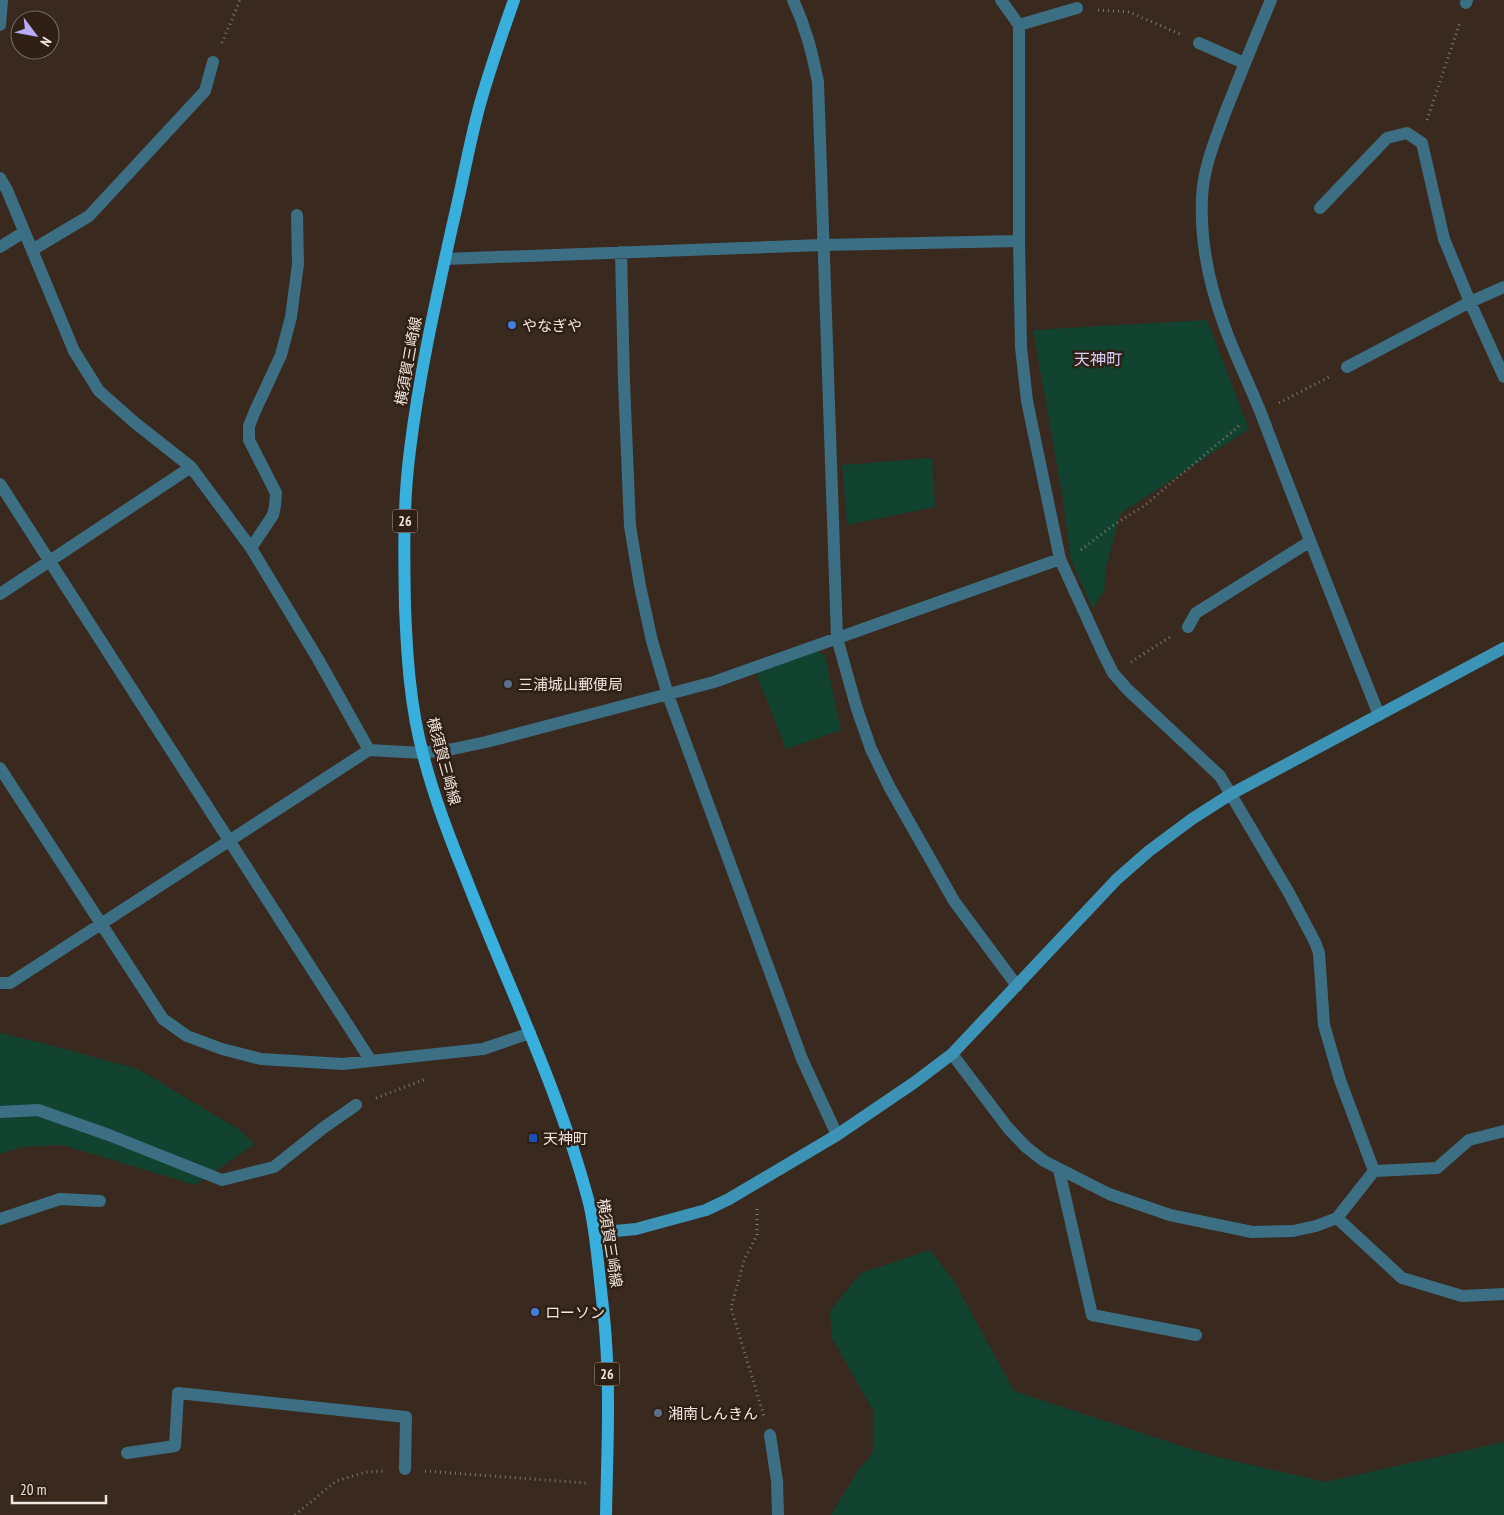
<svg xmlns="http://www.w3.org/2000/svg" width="1504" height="1515" font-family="'PT Sans Narrow','Noto Sans JP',sans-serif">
<rect width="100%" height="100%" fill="#39291f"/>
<path fill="#114330" d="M1207,320l42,109 -129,85 -14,54 -2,23 -11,18 -22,-49 -8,-60 -30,-170z
M932,458l3,49 -88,18 -5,-60z
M816,651l9,4 16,75 -55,19 -30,-76z
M0,1033l46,11 92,25 100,60 17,15 -60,41 -132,-40 -41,2 -22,7z
M930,1250l24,31 60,110 195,64 116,27 179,-40v73h-673l26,-43 16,-20 1,-40 -42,-74 -2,-27 31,-38z"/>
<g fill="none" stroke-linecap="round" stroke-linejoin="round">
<path stroke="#84766d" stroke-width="3" stroke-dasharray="1 4" stroke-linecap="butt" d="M1098,10l31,2 51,22
M222,43l18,-43
M1427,120l33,-98
M1279,403l50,-26
M1081,550l34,-26 29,-18 97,-82
M1131,662l39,-25
M376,1098l50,-19
M757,1209v26l-13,25 -13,48 33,108
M425,1471l161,12
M295,1515l41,-34 30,-9 18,-1"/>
<path stroke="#3c6f84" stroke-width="12" d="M1466,3l1,-3
M127,1453l48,-7 3,-53 228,24 -1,52"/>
<path stroke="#3c6f84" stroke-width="12" d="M793,0c13,28 19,52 25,82l19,556 19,68 15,43 19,39 64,113 63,85
M1001,0l18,25v216
M1271,0c-16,38 -31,75 -46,113 -10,27 -22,56 -23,85 -2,43 7,86 22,127 11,31 26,60 38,91 38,100 77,199 117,299
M0,25l2,-25
M1019,25l58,-17
M1199,43l45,20
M0,178l7,12 67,161 25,40 35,31 57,45 60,81 67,111 51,91
M1320,208l67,-70 20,-5 15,10 22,96 26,63 34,75
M0,247l24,-15
M32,250l57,-34 116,-125 8,-29
M621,252l3,130 6,144 10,60 12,55 16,54 134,364 35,76
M445,259l378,-14 196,-4 2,106 6,54 33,158 42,92 11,22 14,16 93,87 69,117 26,49 4,11 5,72 16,55 34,91
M1347,367l123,-65 34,-15
M0,484l371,577
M251,548l22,-33 2,-9 1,-13 -27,-53v-14l6,-15 26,-56 10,-38 7,-53 -1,-49
M0,594l191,-127
M1188,627l8,-14 113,-71
M0,768l163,251 24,17 35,13 39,10 82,5 140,-15 47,-16
M0,983h10l359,-233 53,3 31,-4 33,-7 228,-60 346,-123
M952,1054l56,74 18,19 18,14 65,33 61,21 82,17 41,-1 23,-5 21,-8 37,-47 63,-3 32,-28 35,-9
M0,1112l38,-2 71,25 113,45 52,-13 49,-39 33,-23
M1059,1170l33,145 104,20
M1337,1218l65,60 60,18 42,-2
M0,1219l60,-20 40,2
M770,1435l7,46 1,34"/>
<path stroke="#3d93b6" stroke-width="12" d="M595,1233l41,-4 70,-19 23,-11 108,-64 78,-53 37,-28 165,-175 32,-28 43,-32 39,-25 273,-146"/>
<path stroke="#38afdc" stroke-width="12" d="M514,0c-12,34 -24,69 -34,104 -11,40 -18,82 -28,123 -16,73 -33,148 -42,223 -7,52 -6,105 -5,157 2,49 5,99 18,147 10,41 25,80 41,119 42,109 95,216 125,330 6,25 8,51 11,77 2,21 5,42 6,62 4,58 1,116 0,173"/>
</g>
<g fill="#3f7fe0" stroke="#2f1f15" stroke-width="2">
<circle cx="512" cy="325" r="5"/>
<circle cx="535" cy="1312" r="5"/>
</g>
<g fill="#5c6f8a" stroke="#2f1f15" stroke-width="2">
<circle cx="508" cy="684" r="5"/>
<circle cx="658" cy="1413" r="5"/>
</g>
<rect fill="#1a4fb4" stroke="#2f1f15" stroke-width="2" x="528" y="1133" width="10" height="10" rx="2.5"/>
<g text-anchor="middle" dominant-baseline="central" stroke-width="5" stroke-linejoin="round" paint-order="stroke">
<g fill="#2f1f15" stroke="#b7aaa2" stroke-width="1">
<rect x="392.5" y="509.5" width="25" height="23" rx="4"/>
<rect x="594.5" y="1362.5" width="25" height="23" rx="4"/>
</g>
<g font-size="14" font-weight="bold" fill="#f1e6df">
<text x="405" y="521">26</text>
<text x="607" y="1374">26</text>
</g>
<g font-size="15" fill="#f1e6df" stroke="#2f1f15" text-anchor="start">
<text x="522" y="325">やなぎや</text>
<text x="518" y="684">三浦城山郵便局</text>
<text x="543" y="1138">天神町</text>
<text x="545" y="1312">ローソン</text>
<text x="668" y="1413">湘南しんきん</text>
</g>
<g font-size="15" fill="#f1e6df" stroke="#2f1f15">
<text transform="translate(408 361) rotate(-80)">横須賀三崎線</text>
<text transform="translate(444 761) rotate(75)">横須賀三崎線</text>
<text transform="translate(610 1243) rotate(81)">横須賀三崎線</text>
</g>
<g font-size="16" fill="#d5cdf9" stroke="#2f1f15">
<text x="1098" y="359">天神町</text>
</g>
</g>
<g transform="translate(35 35) rotate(122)"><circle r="24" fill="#2f1f15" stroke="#7d6f66"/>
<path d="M0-4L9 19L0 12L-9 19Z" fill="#b9aaf7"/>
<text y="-8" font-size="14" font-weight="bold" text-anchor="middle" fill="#f1e6df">N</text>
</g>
<path d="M12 1495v8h94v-8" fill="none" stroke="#f1e6df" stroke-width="2.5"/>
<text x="20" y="1495" font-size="15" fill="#f1e6df" stroke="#2f1f15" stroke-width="4" paint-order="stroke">20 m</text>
</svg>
